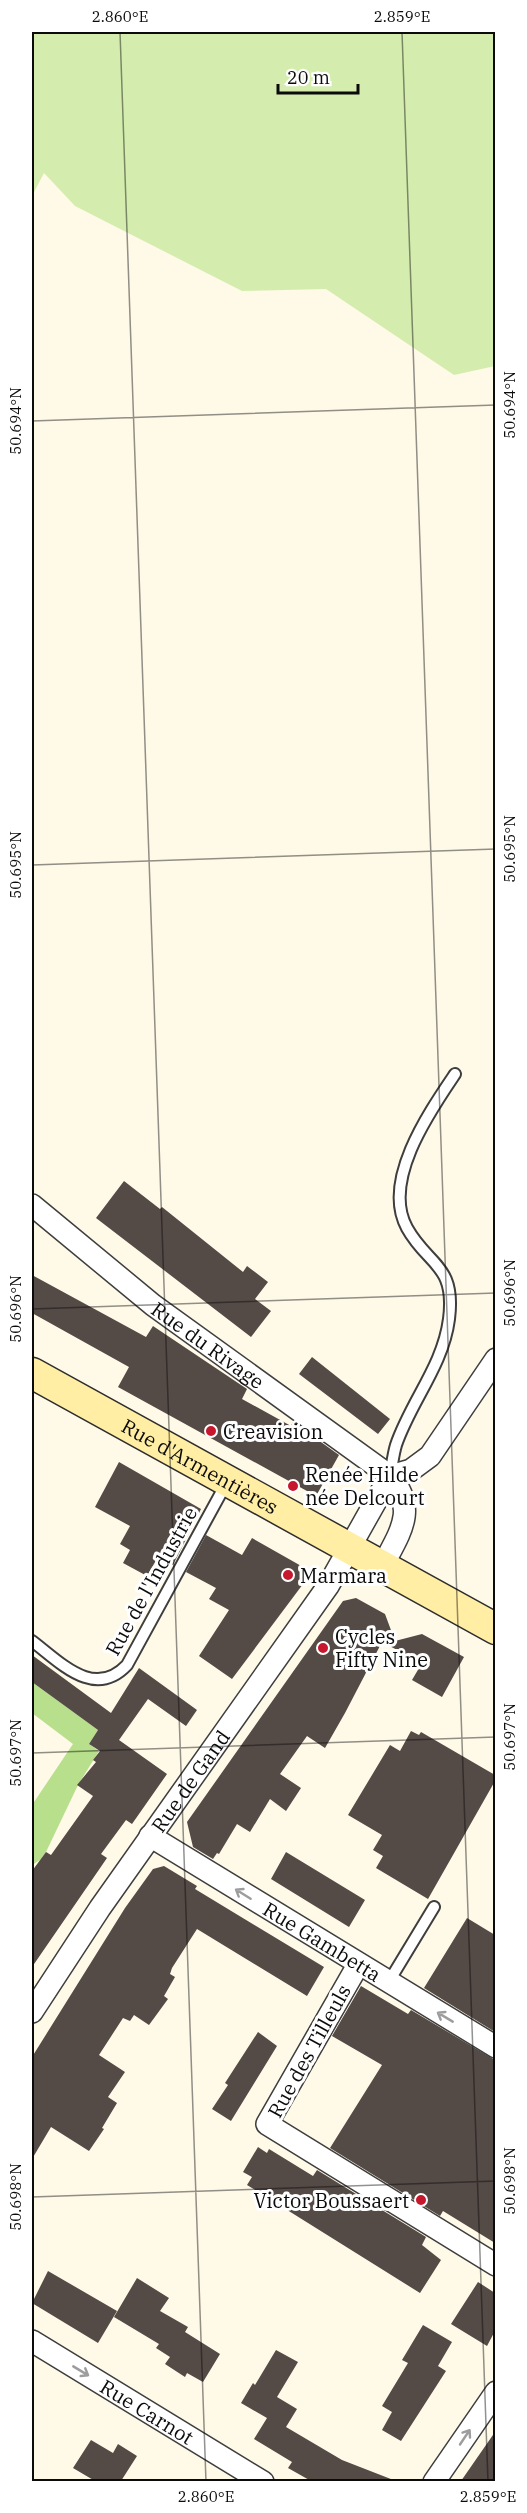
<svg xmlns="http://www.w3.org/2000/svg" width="527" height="2513" font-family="'IBM Plex Serif',serif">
<rect width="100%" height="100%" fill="#fff9e8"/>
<path fill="#d4edaf" d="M32,32h463v334l-41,9 -128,-86 -84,2 -167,-85 -31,-33 -12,23z"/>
<path fill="#b8df8c" d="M32,1682l66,48 -9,14 10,7 -21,34 -32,67 -6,8 -8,5v-60l41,-61 -41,-31z"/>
<path fill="#544a46" d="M124,1181l36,28 2,-2 81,65 4,-6 21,16 -13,17 16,12 -20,26 -155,-119z
M32,1275l114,62 7,-11 94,63 -5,10 49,27 2,-4 46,33 -23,41 -198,-109 11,-20 -97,-54z
M312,1357l78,62 -12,15 -79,-60z
M119,1462l82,47 -28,56 -15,-8 -11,19 -24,-13 7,-13 -10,-6 10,-18 -35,-19z
M206,1535l36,20 10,-17 51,29 3,13 -74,99 -33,-23 30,-46 -20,-11 7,-11 -30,-16z
M356,1598l29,16 10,27 27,-7 42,23 -22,40 -30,-17 10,-17 -40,-21 -37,71 -20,35 -18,-12 -27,38 21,14 -15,23 -16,-12 -20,33 -13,-8 -18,30 -2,-1 -4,6 -20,-12 -6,-25 156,-221z
M32,1655l79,58 28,-45 58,42 -11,16 -38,-27 -29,41 48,34 -35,50 -6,-4 -25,34 6,4 -75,109v-96l14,-19 5,3 42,-59 -16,-11 19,-23 -3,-2 7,-9 -11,-7 9,-14 -66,-48z
M411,1731l8,4 2,-3 74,43v6l-67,118 -52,-31 7,-12 -10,-6 9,-15 -34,-20 42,-70 10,6z
M286,1852l79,48 -16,27 -78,-48z
M164,1866l33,20 -2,3 129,78 -17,29 -110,-67 -25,39 -2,6 5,3 -11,19 4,3 -19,26 -15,-10 -4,6 -7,-3 -24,37 26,17 -17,25 9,6 -15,25 2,1 -15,22 -38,-24 -19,32v-102l93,-149 28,-39z
M467,1918l28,17v97l-71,-44z
M361,1986l47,28 3,-4 84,50v183l-52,-32 -3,5 -110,-68 52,-83 -50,-29z
M258,2032l19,14 -46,75 -19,-12 16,-24 -3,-2z
M258,2147l9,6 2,-4 44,27 4,-6 109,67 -4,8 19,15 -21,33 -173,-108 5,-8 -9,-5z
M48,2271l69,40 -19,32 -66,-40z
M137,2278l32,20 -9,13 28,16 -3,5 35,22 -17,28 -16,-9 -2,4 -20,-13 5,-7 -14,-9 3,-4 -45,-27z
M478,2282l17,11v38l-8,15 -36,-22z
M423,2325l29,17 -14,24 8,5 -45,70 -19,-11 10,-18 -10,-6 26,-43 -6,-3z
M276,2350l22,12 -21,35 20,12 -11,18 56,33 54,21h-85l-23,-13 4,-6 -38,-23 13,-21 -26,-15 12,-20 2,2z
M495,2432v49h-34z
M91,2440l22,13 5,-9 19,12 -16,25h-26l-22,-13z"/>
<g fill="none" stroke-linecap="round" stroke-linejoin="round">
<g stroke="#3e3e3e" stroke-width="14">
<path id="lane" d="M390,1476c2,-10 3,-21 6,-31 15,-44 47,-79 53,-126 7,-55 -21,-53 -42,-91 -26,-47 23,-117 48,-154
M32,1641c28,21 62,59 95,24l100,-183
M388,1983l46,-76"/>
</g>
<g stroke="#3e3e3e" stroke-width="24">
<g id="street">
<path id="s1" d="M32,1205l121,100 237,171c28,34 10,56 -8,91"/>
<path d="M390,1476l21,-6 19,-14 66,-97"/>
<path id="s2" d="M150,1836l346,211"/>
<path d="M358,1965l-91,159 229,141"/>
<path id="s3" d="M32,2012l68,-104 228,-322 62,-110"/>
<path id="s4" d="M32,2341l231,141"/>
<path d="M434,2482l62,-90"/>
</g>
</g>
<g stroke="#2d2d2d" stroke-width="33">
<g id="secondary">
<path id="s5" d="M32,1373l464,256"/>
</g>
</g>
<use href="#lane" stroke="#fff" stroke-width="10"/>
<use href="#street" stroke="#fff" stroke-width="21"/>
<use href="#secondary" stroke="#ffeea3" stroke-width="30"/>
</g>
<defs><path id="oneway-shaft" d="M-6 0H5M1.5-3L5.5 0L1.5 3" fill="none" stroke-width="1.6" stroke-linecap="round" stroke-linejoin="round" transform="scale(1.5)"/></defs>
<g stroke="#9d9d9d">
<use href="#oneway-shaft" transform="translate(243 1894) rotate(-148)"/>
<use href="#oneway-shaft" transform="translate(445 2017) rotate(-149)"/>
<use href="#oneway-shaft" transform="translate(81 2371) rotate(31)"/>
<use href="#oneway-shaft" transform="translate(465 2437) rotate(-56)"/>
</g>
<path fill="none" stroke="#0b0b0b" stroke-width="1.5" stroke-opacity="0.45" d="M120,32l86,2450M402,32l86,2450M32,421l464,-16M32,865l464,-16M32,1309l464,-16M32,1753l464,-16M32,2197l464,-16"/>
<g fill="#c6172d" stroke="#fff" stroke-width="2">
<circle cx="211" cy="1431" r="6"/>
<circle cx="293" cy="1486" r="6"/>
<circle cx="288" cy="1575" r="6"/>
<circle cx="323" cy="1648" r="6"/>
<circle cx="421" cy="2200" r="6"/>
</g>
<g text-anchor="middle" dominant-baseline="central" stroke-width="6" stroke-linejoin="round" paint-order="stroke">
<g font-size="20" fill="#0b0b0b" stroke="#fff">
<text stroke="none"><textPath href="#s1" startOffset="225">Rue du Rivage</textPath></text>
<text stroke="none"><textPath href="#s5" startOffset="192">Rue d'Armentières</textPath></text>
<text transform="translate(151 1581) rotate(-61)">Rue de l'Industrie</text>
<text stroke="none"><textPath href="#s3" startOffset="280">Rue de Gand</textPath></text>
<text stroke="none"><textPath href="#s2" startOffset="202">Rue Gambetta</textPath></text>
<text transform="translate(309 2051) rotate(-61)">Rue des Tilleuls</text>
<text stroke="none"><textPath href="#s4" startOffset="135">Rue Carnot</textPath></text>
</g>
<g font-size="20" fill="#0b0b0b" stroke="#fff" text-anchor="start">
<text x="223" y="1431">Creavision</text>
<text x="305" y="1474">Renée Hilde<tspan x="305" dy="23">née Delcourt</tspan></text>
<text x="300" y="1575">Marmara</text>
<text x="335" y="1636">Cycles<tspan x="335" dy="23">Fifty Nine</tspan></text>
<text x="409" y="2200" text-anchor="end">Victor Boussaert</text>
</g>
</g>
<rect width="527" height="2513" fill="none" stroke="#ffffff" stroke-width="66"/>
<path d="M278 84v9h80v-9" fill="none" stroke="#0b0b0b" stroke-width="3"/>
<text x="287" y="84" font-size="18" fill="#0b0b0b" stroke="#ffffff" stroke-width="4.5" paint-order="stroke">20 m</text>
<rect x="33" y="33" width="461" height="2447" fill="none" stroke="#0b0b0b" stroke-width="2"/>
<g font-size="15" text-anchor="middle" fill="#0b0b0b">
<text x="120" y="22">2.860°E</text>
<text x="402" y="22">2.859°E</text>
<text transform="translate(510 405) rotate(-90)" y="5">50.694°N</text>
<text transform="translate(16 421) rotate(-90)" y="5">50.694°N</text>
<text transform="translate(510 849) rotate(-90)" y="5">50.695°N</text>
<text transform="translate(16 865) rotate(-90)" y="5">50.695°N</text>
<text transform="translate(510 1293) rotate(-90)" y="5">50.696°N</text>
<text transform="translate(16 1309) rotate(-90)" y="5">50.696°N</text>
<text transform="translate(510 1737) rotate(-90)" y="5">50.697°N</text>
<text transform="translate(16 1753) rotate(-90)" y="5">50.697°N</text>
<text transform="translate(510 2181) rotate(-90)" y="5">50.698°N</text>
<text transform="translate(16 2197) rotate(-90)" y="5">50.698°N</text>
<text x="206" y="2502">2.860°E</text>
<text x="488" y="2502">2.859°E</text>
</g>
</svg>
